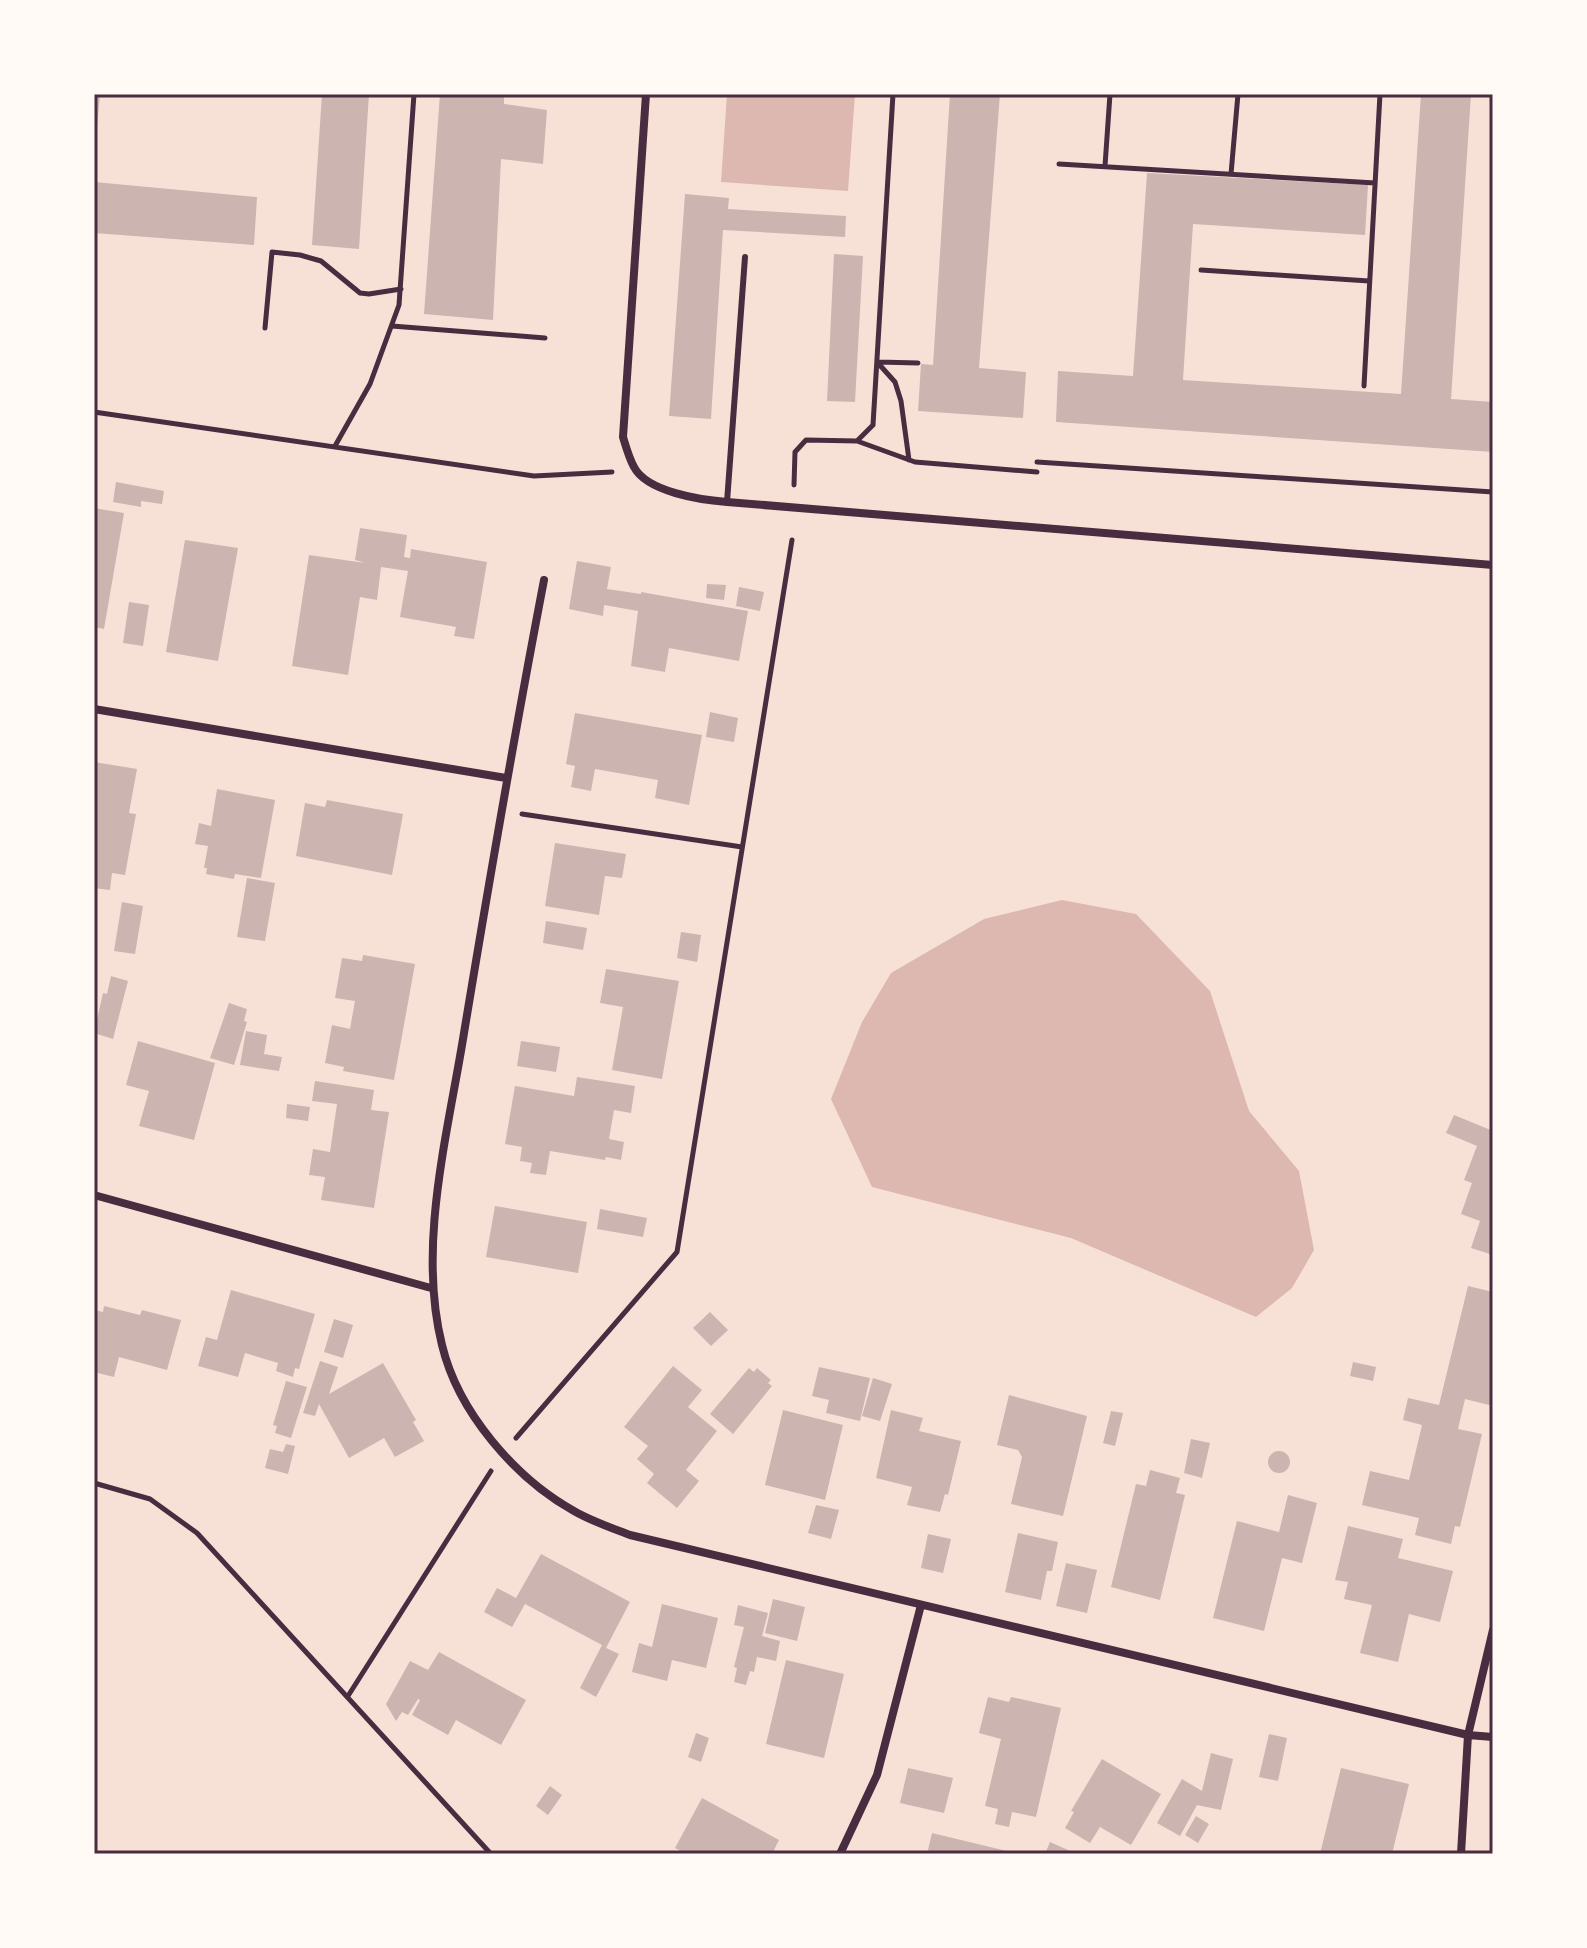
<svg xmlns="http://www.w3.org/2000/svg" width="1587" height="1948" font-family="'Work Sans',sans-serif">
<rect width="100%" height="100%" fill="#f7e1d7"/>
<path fill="#dcb8b0" d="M727,94h128l-7,97 -127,-9z
M1062,900l74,14 74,77 39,120 50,60 15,79 -22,38 -36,29 -185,-79 -199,-51 -41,-88 31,-77 29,-49 93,-54z"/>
<path fill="#ccb4b1" d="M94,94h6l-4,46h-2z
M322,94h47l-10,155 -47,-4z
M440,94h64v10l43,6 -4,54 -42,-5 -8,161 -69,-6z
M950,94h50l-21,274 47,4 -3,46 -105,-7 3,-47 12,1z
M1421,94h50l-20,305 42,3v50l-437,-30 2,-51 75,5 14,-203 221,12 -3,50 -172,-11 -10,156 218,14z
M94,182l163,15 -3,48 -160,-12z
M685,194l44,4 -1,11 118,7 -1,21 -122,-7 -12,189 -42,-3z
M834,254l29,2 -8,146 -28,-1z
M116,482l48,9 -2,13 -21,-3v6l-28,-5z
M94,508l30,5 -20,116 -10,-2z
M360,528l47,7 -3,22 6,1 1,-9 76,13 -13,77 -20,-3 2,-9 -56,-10 8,-46 -27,-4 -4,33 -17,-3 -12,78 -56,-9 17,-111 56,8 -10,-3z
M185,540l53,8 -20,113 -52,-9z
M577,561l34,6 -4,22 34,5v-2l107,19 -9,50 -70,-13 -4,24 -34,-6 7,-55 -34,-6 -1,11 -34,-7z
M707,584l19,1 -2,15 -18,-2z
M739,587l25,5 -4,19 -24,-5z
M129,602l20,3 -6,41 -20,-3z
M710,712l28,6 -4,24 -28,-5z
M575,713l127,22 -13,70 -34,-7 3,-18 -63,-11 -4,22 -20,-4 4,-21 -9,-2z
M94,762l43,7 -8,44 7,1 -11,61 -13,-2 -2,17 -16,-2z
M217,789l58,11 -14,78 -26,-4 -1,5 -28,-5 1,-6h-3l4,-22 -13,-2 4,-21 12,3z
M327,800l76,14 -11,61 -96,-19 9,-53 20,4z
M555,843l71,11 -4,24 -17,-2 -6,39 -54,-9z
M247,878l28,5 -10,58 -28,-4z
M122,902l21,4 -8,48 -21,-3z
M546,921l41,7 -4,22 -40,-7z
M681,932l20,3 -4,27 -20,-4z
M363,955l52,9 -21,116 -51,-9 1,-4 -19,-4 7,-38 18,4 5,-28 -20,-3 7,-40 20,3z
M606,969l73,12 -17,98 -50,-9 11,-63 -23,-4z
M111,976l17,5 -15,58 -19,-6 9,-40 4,1z
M229,1003l18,6 -3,12 3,1 -13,43 -24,-7z
M246,1031l21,4 -3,19 18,3 -3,14 -39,-6z
M138,1041l77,22 -21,77 -55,-14 10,-35 -23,-6z
M521,1041l39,6 -4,25 -39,-6z
M577,1077l58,9 -4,27 -17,-3 -5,29 15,3 -3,18 -15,-3 -1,3 -55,-9 -4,24 -16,-2 2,-10 -12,-2 2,-14 -17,-3 10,-58 59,10z
M315,1081l59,9 -3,20 18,2 -15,96 -53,-8 4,-23 -16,-2 4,-26 17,3 7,-48 -25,-3z
M287,1104l23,3 -2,14 -22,-3z
M1454,1115l39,16v124l-22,-7 9,-27 -19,-7 11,-31 -8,-3 13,-34 -31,-13z
M495,1206l92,16 -9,51 -92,-16z
M600,1209l47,9 -4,19 -46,-8z
M1468,1286l25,6v114l-28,-7 -7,30 24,5 -22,93 -5,-1 -4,18 -36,-9 4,-17 -57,-13 8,-34 39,9 13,-55 -19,-5 5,-22 31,7z
M231,1290l84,24 -16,55 -4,-1 -2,9 -17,-6 2,-8 -33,-10 -7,24 -40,-11 8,-29 11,3z
M104,1306l36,9 2,-5 39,10 -14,50 -48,-13 -5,20 -20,-5v-62l9,2z
M710,1312l18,18 -17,16 -18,-18z
M334,1319l19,6 -10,33 -19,-6z
M320,1361l18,6 -9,27 54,-31 33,57 -3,2 11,19 -29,16 -11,-19 -35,20 -30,-54 -4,12 -12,-3z
M1353,1362l23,5 -3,14 -23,-5z
M673,1366l29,24 -14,17 29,24 -31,39 13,11 -22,27 -30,-25 7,-9 -17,-15 11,-13 -24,-19z
M819,1367l51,11 -10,43 -34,-8 3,-13 -17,-4z
M749,1368l5,4 3,-4 14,12 -3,3 4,3 -39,48 -23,-20z
M873,1378l19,6 -12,37 -18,-5z
M286,1381l21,6 -16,51 -16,-5 2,-7 -4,-1z
M1009,1395l78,21 -24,100 -52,-12 11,-47 -4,-7 -21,-5z
M783,1410l60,15 -18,75 -60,-15z
M891,1410l32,8 -4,13 42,10 -13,54 -3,-1 -5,18 -33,-7 5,-18 -36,-9z
M1111,1411l12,2 -8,33 -12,-3z
M1191,1439l19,4 -8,35 -18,-5z
M286,1444l9,2 -7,28 -23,-6 5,-19 13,3z
M1268 1462a11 11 0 1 1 22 0a11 11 0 1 1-22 0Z
M1150,1470l30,8 -4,15 9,2 -25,105 -49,-13 25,-103 10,2z
M1288,1495l29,8 -15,60 -20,-5 -18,73 -51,-13 24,-97 42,11z
M816,1505l23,5 -8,29 -23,-6z
M1348,1526l55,13 -5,19 55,13 -13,51 -31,-8 -11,48 -38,-9 12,-48 -28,-6 4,-17 -13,-2z
M1018,1533l40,9 -6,29h-5l-6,29 -36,-8z
M928,1534l23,5 -8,34 -22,-5z
M541,1554l89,48 -24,46 13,6 -23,43 -16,-9 22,-43 -77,-41 -13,23 -28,-15 13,-24 19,10z
M1066,1563l31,7 -10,43 -31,-7z
M773,1599l32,8 -8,34 -32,-8z
M662,1604l56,14 -12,50 -34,-8 -5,21 -35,-9 7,-29 13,4z
M738,1605l30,8 -6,23 18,5 -4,20 -19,-4 -3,15 -4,-1 -4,14 -12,-3 3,-14 -3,-1 10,-40 -10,-2z
M439,1652l87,48 -25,45 -45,-25 -8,15 -36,-20 8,-15 -2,-1 -10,16 -6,-3 -6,9 -10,-17 24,-43 18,9z
M786,1660l58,14 -20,84 -58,-14z
M988,1697l21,5 2,-5 50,11 -25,109 -24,-5 -3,15 -14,-3 3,-15 -13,-3 16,-67 -22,-6z
M696,1733l13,5 -8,24 -13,-5z
M1269,1734l18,4 -9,43 -19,-4z
M1211,1753l22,6 -12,51 -24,-5 -17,31 -23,-13 25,-44 20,12z
M1102,1759l59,35 -30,51 -31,-18 -10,16 -25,-15 9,-16 -3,-1z
M908,1768l45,10 -9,35 -44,-10z
M1341,1768l68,16 -17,70h-72z
M550,1786l12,9 -14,20 -12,-9z
M702,1798l77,42 -7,14h-86l-11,-6z
M1196,1816l13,8 -11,19 -13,-8z
M932,1833l83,20 -1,1h-87z
M1050,1842l27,12h-32z"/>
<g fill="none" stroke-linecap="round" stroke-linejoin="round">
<path stroke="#4a2c40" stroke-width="5" d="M1059,164l316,19
M1105,166l5,-72
M1231,174l7,-80
M1201,270l168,11
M392,326l153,12
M265,328l7,-76 28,3 21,6 39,32 9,1 32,-5
M877,362l18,20 6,19 8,59
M878,362l40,1
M1364,386l16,-292
M94,412l440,64 78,-4
M857,441l58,21 122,10
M335,446l35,-62 29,-79 15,-211
M1037,462l456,30
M794,485l1,-33 11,-12 51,1 16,-16 20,-331
M522,814l220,33
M516,1438l161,-186 115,-712
M94,1483l56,16 47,34 294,321
M348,1696l143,-225"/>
<path stroke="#4a2c40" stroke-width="6" d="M727,502l18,-245"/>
<path stroke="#4a2c40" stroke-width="8" d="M646,94l-23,343c3,10 6,21 11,30 13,25 67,33 93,35l766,63
M544,580c-29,151 -55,302 -80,453 -16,100 -47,212 -22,312 16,67 73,133 132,166 17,10 38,17 56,24l838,200 25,2
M94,709l412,69
M94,1195l337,93
M840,1854l37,-79 44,-170
M1461,1854l7,-119 25,-105"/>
</g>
<rect width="1587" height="1948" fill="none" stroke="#fffaf5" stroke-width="192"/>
<rect x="96" y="96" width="1395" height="1756" fill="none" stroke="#4a2c40" stroke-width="3"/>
</svg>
